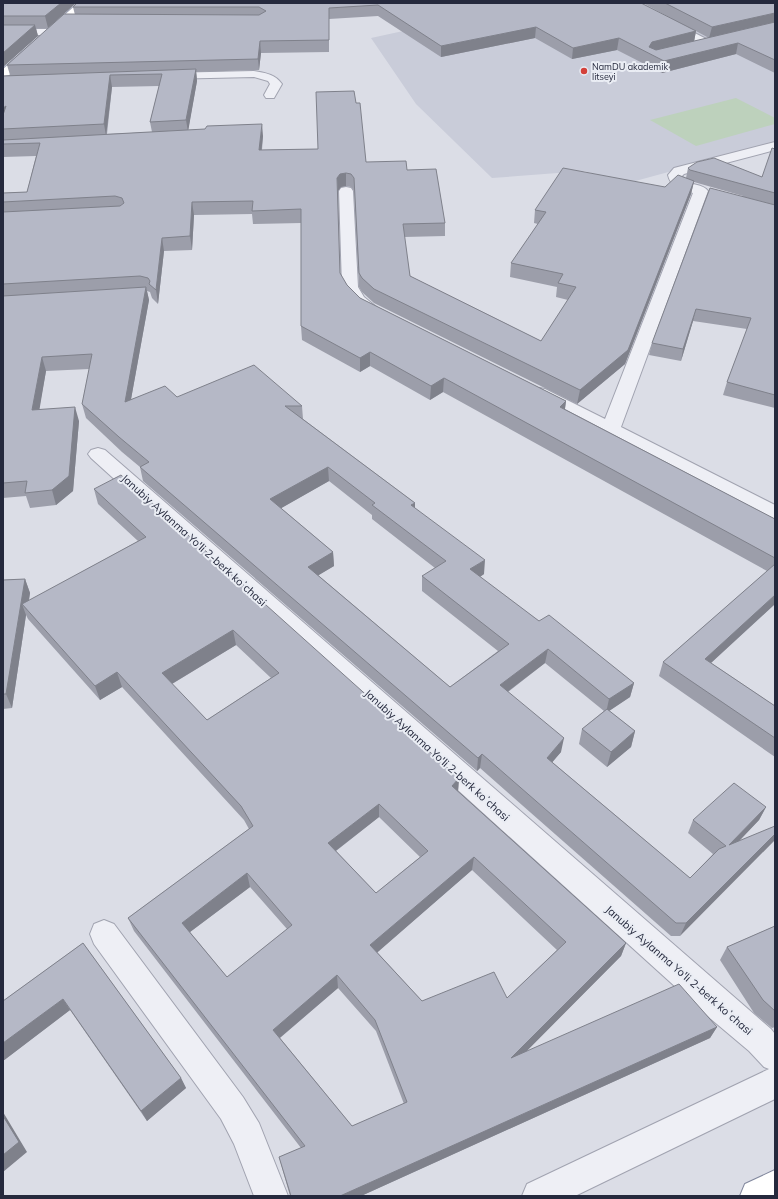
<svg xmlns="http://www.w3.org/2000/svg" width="778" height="1199" font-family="Mulish,sans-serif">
<rect width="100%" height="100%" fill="#dbdde6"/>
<path fill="#c9ccd9" d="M603,3h172v140l-147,40 -44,-12 -92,7 -76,-74 -45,-66 46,-10z"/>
<path fill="#bdd1bc" d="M736,98l39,20v6l-79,22 -46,-26z"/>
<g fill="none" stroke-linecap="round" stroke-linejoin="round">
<g stroke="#a1a3b0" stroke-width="2">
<path id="minor" d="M630,3h10l1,2 71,37 2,2 -6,3 -4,-1 -71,-37z
M3,29h48l5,3 -5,3h-48z
M254,71c11,2 21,3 28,13l-8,14h-8l-2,-3 6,-11 -2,-3 -14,-4 -88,2 -4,-1 -2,-2 2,-2 4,-1z
M775,142v8l-91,24 -2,2c4,11 20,6 26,15l-87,236 154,78v15l-7,-2 -235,-121 -3,-4 3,-4 6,-1 6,1 60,30 88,-226c-11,-3 -22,-5 -25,-18l6,-7z
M346,187l5,1 2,3 5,96 6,10 16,13 -2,3 -6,2 -6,-2 -7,-4 -8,-9 -9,-13 -3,-96 2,-3z
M98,448l7,2 666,579 4,5v65l-200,97h-53l5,-12 242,-115 -5,-2 -15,-16 -38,-32 -620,-561 -3,-4 3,-4z
M104,920l10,4 129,173 16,26 29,73h-34l-20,-52 -13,-25 -127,-175 -4,-10 4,-10z"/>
</g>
<g stroke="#9a9fb3" stroke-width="2">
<path id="major" d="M78,3h11l-82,74 -4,1v-9z"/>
</g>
<g stroke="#82889e" stroke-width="2">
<path id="highway" d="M775,1170v26h-35l5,-12z"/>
</g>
<use href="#minor" fill="#eeeff5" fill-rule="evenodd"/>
<use href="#major" fill="#fff" fill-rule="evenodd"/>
<use href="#highway" fill="#fff" fill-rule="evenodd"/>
</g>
<path fill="#9c9eaa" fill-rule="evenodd" d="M3,3h73l-28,25h-12l2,8 -35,31z
M641,3l46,24 -44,-24h132v70l-39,-19 -74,19 -45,-23 -45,9 -37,-21 -94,19 -63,-41 -49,3v33l-68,1 -2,17 -63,2 1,9 -9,49 75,6 -1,14 56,-1 38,-46 10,59 41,8 38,53v13l-41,1 6,39 131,65 27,-41 -12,-3 1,-10 -47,-10 1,-14 27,-39 -4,-1 1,-13 130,-23 21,-9 2,-10 74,9 13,-28v259l-52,-13 4,-13 20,-53 -54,-8 -12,40 -32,-6 3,-12 91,-147 -49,-14 -3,12 -66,170 -48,40 -203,-101 -12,-11 -3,-5 -5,-96 -3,-4 -5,-1 -5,1 -3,4 2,83 7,11 13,13 206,103 -1,8 210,110v85l-64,59 64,43v51l-116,-81 4,-14 104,-91 -324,-179 -13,8 -60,-34 -10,6 -58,-32 -1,-14v-103l-48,1 -1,-10 -58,1 -2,35 -28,1 -6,53 -6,-6 -2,-6 -3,-1 2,9 -18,99 46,-2 125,9 1,13 112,84v5l69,66 -4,3 59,44 95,62 -4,14 -21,14 26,20 -4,16 -24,20 -28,-23 3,-15 22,-18 -59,-48 -37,29 53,60 -9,10 138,116 23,-24 -25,-21 5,-13 73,-13 -7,13 -20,21 -59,95h-9l-191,-168 -3,3 -334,-290 -3,-14 -18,-15 -36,-34 -4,-14 7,-35 -43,2 -7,38 40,12 -6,70 -17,14 -26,3 -4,-12 -23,2v-305l24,-1 9,-36 -33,1v-81l7,-1 -3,-10 68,-50 -2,-8zM696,31l11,6 1,1 -14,3zM159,86l-9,36 2,10 -45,2 5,-47zM329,481l43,34v4l63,49 -13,8v15l76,60 -48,36 -132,-112 16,-9 -1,-14 -52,-44z
M94,489l365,289 -1,13 168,152 -5,13 -95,95 191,-24 -7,11 -349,158h-71l-11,-39 22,-9 -167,-217 -6,-13 121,-89 -5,-9 -122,-133 -22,13 -72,-81 -2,-4 -14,93 -9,1v-129l22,-1 5,14 -1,8 109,-60 -40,-37zM236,645l35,33 -64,42 -35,-36zM379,817l41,40 -44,36 -40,-42zM472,870l85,80 -50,48 -85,3 -45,-49zM250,887l37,42 -60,48 -37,-45zM338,988l38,43 28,73 -52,22 -72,-88z
M775,926v101l-3,1 -18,-15 -34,-53 7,-13z
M83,943l98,135 5,10 -39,33 -77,-111 -67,51v-60z"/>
<path fill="#7f818b" d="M61,3h15l-28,25 -3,-12z
M775,13v9l-66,16 3,-11z
M35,25l3,11 -35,31v-14z
M536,27l-1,11 -94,19v-11z
M696,31l-2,11 -44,12 -1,-7 3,-5z
M619,38l-2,12 -45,9 1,-11z
M260,41l1,12 -2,17 -1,-11z
M738,43l-2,11 -74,19 2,-12z
M196,69l1,12 -9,51 -2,-12z
M110,75l2,12 -6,49 -2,-12z
M6,106l-3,17v-15z
M262,124l1,12 -3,27 -1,-13z
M346,173v13l-5,1 -3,4 -1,-13 3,-4z
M694,181l-3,13 -66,170 -48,40 3,-14z
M192,202l2,13 -2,35 -2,-14z
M162,238l2,13 -6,53 -2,-14z
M146,287l3,13 -21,116 -3,-14z
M696,309l-3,12 -12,40 2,-12z
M370,352v14l-10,6v-14z
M42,357l4,14 -9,53 -5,-14z
M444,378l-1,14 -13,8 1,-14z
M566,401l-2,14 -4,-8z
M75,407l4,14 -6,70 -17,14 -4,-15z
M328,467l1,14 -58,33 -1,-15z
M415,503v14l-4,-12z
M333,552l1,14 -25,15 -1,-14z
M485,560l-1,14 -15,10 1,-15z
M25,579l5,14 -3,17 -5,-6 4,11 -14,93 -6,-14z
M775,595v9l-75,69 5,-14z
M233,630l3,15 -71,43 -3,-15z
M548,649l-3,14 -47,36 2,-14z
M117,672l5,15 -22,13 -5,-14z
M634,683l-4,14 -24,16 3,-14z
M635,731l-4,16 -24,20 4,-15z
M564,738l-3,14 -17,20 3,-14z
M482,754l-2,14 -3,3 1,-13z
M459,778l-1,14 -6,-6z
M379,804v13l-50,39 -1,-13z
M766,807l-7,13 -36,38 6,-13z
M775,834v6l-95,96 6,-13z
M474,857l-2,13 -101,88 -1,-13z
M247,873l3,14 -64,48 -4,-12z
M626,943l-5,13 -112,113 2,-11z
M337,975l1,13 -62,53 -3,-11z
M63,999l7,11 -67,51v-18z
M717,1027l-7,11 -349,158h-21z
M181,1078l5,10 -39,33 -6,-10z
M3,1112l24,40 -24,20z"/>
<path fill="#b5b8c6" stroke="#7f818b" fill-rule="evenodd" d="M3,3h58l-16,13h-42z
M77,3h564l55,28 -44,11 -3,5 7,3 119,-28v38l-37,-17 -74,18 -45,-23 -46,10 -37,-21 -95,19 -63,-41 -49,3v32l-69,1 -2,18 -251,6 57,-51 195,1 7,-4 -7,-4h-186z
M665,3h110v10l-63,14z
M3,25h32l-32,28z
M196,69l-10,51 -36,2 12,-48 -52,1 -6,49 -101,5v-14l3,-9 -3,2v-32z
M354,91l2,12h4l6,59 40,-1 1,9 29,-1 9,54 -42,1 7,52 131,65 35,-54 -18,-4 5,-9 -52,-11 35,-51 -11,-2 28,-42 102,19 13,-12 16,6 -66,169 -48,40 -206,-101 -12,-11 -3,-5 -5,-95 -3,-4 -5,-1 -6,1 -3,4 3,95 7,12 13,13 206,103 -6,6 215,112v39l-331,-180 -13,8 -61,-34 -10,6 -59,-32v-117l-49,2 1,-10 -61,1 -2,34 -28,2 -6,52 -7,-6 1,-3 -2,-3 -8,-2 -137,8v-72l117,-6 4,-3 -2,-5 -7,-2 -112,6v-9l24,-1 13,-49 -37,1v-4l202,-11 2,-3 55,-2 -3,26 59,-1 -2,-57z
M772,148l3,1v44l-85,-23 -2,-2 9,-6 17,-4 48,19z
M710,188l65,17v190l-48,-13 24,-64 -55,-9 -13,40 -31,-6z
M146,287l-21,115 40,-16 12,11 77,-32 48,41h-17l130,97 -4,2 74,55 -15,9 69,52 10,-6 85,68 -25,16 -61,-50 -48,36 64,53 -17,20 143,120 29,-29 7,-3 -33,-26 41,-37 32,24 -37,38 46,-19v8l-89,89h-10l-194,-169 -4,4 -338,-291 9,-5 -30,-25 -37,-33 10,-50 -50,3 -10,53 43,-3 -6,69 -17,14 -27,3 2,-12 -24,2v-187zM328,467l47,36 -3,2 74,56 -24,15 87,68 -59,43 -142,-120 25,-15 -63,-53z
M121,475l338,303 -7,8 174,157 -115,115 168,-74 38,43 -377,169h-49l-12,-39 26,-11 -177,-228 125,-92 -12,-20 -124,-134 -22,14 -73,-82 124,-67 -52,-48zM233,630l46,43 -72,47 -45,-47zM379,804l49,47 -52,42 -48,-50zM474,857l92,85 -59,56 -13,-26 -72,29 -52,-56zM247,873l45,52 -65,52 -45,-54zM337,975l38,45 32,82 -55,24 -79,-96z
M775,564v31l-70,64 70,47v32l-112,-76z
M25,579l-19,115h-3v-114z
M607,709l28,22 -24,21 -29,-23z
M775,926v85l-12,-11 -36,-53z
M83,943l98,135 -40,33 -78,-112 -60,44v-42z
M3,1116l16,26 -16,13z"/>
<circle fill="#d34039" stroke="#eaedf4" stroke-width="1.5" cx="584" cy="71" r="4"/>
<g text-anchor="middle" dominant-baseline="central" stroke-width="4" stroke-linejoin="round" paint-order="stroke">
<g font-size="9" fill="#25293d" stroke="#eaedf4" text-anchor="start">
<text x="592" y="66">NamDU akademik<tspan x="592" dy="10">litseyi</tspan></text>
</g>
<g font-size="11" fill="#25293d" stroke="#eaedf4">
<text transform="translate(194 540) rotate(42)">Janubiy Аylanma Yo'li 2-berk koʼchasi</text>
<text transform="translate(437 755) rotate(42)">Janubiy Аylanma Yo'li 2-berk koʼchasi</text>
<text transform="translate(679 970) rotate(41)">Janubiy Аylanma Yo'li 2-berk koʼchasi</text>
</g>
</g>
<rect width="778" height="1199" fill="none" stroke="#25293d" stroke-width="8"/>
</svg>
